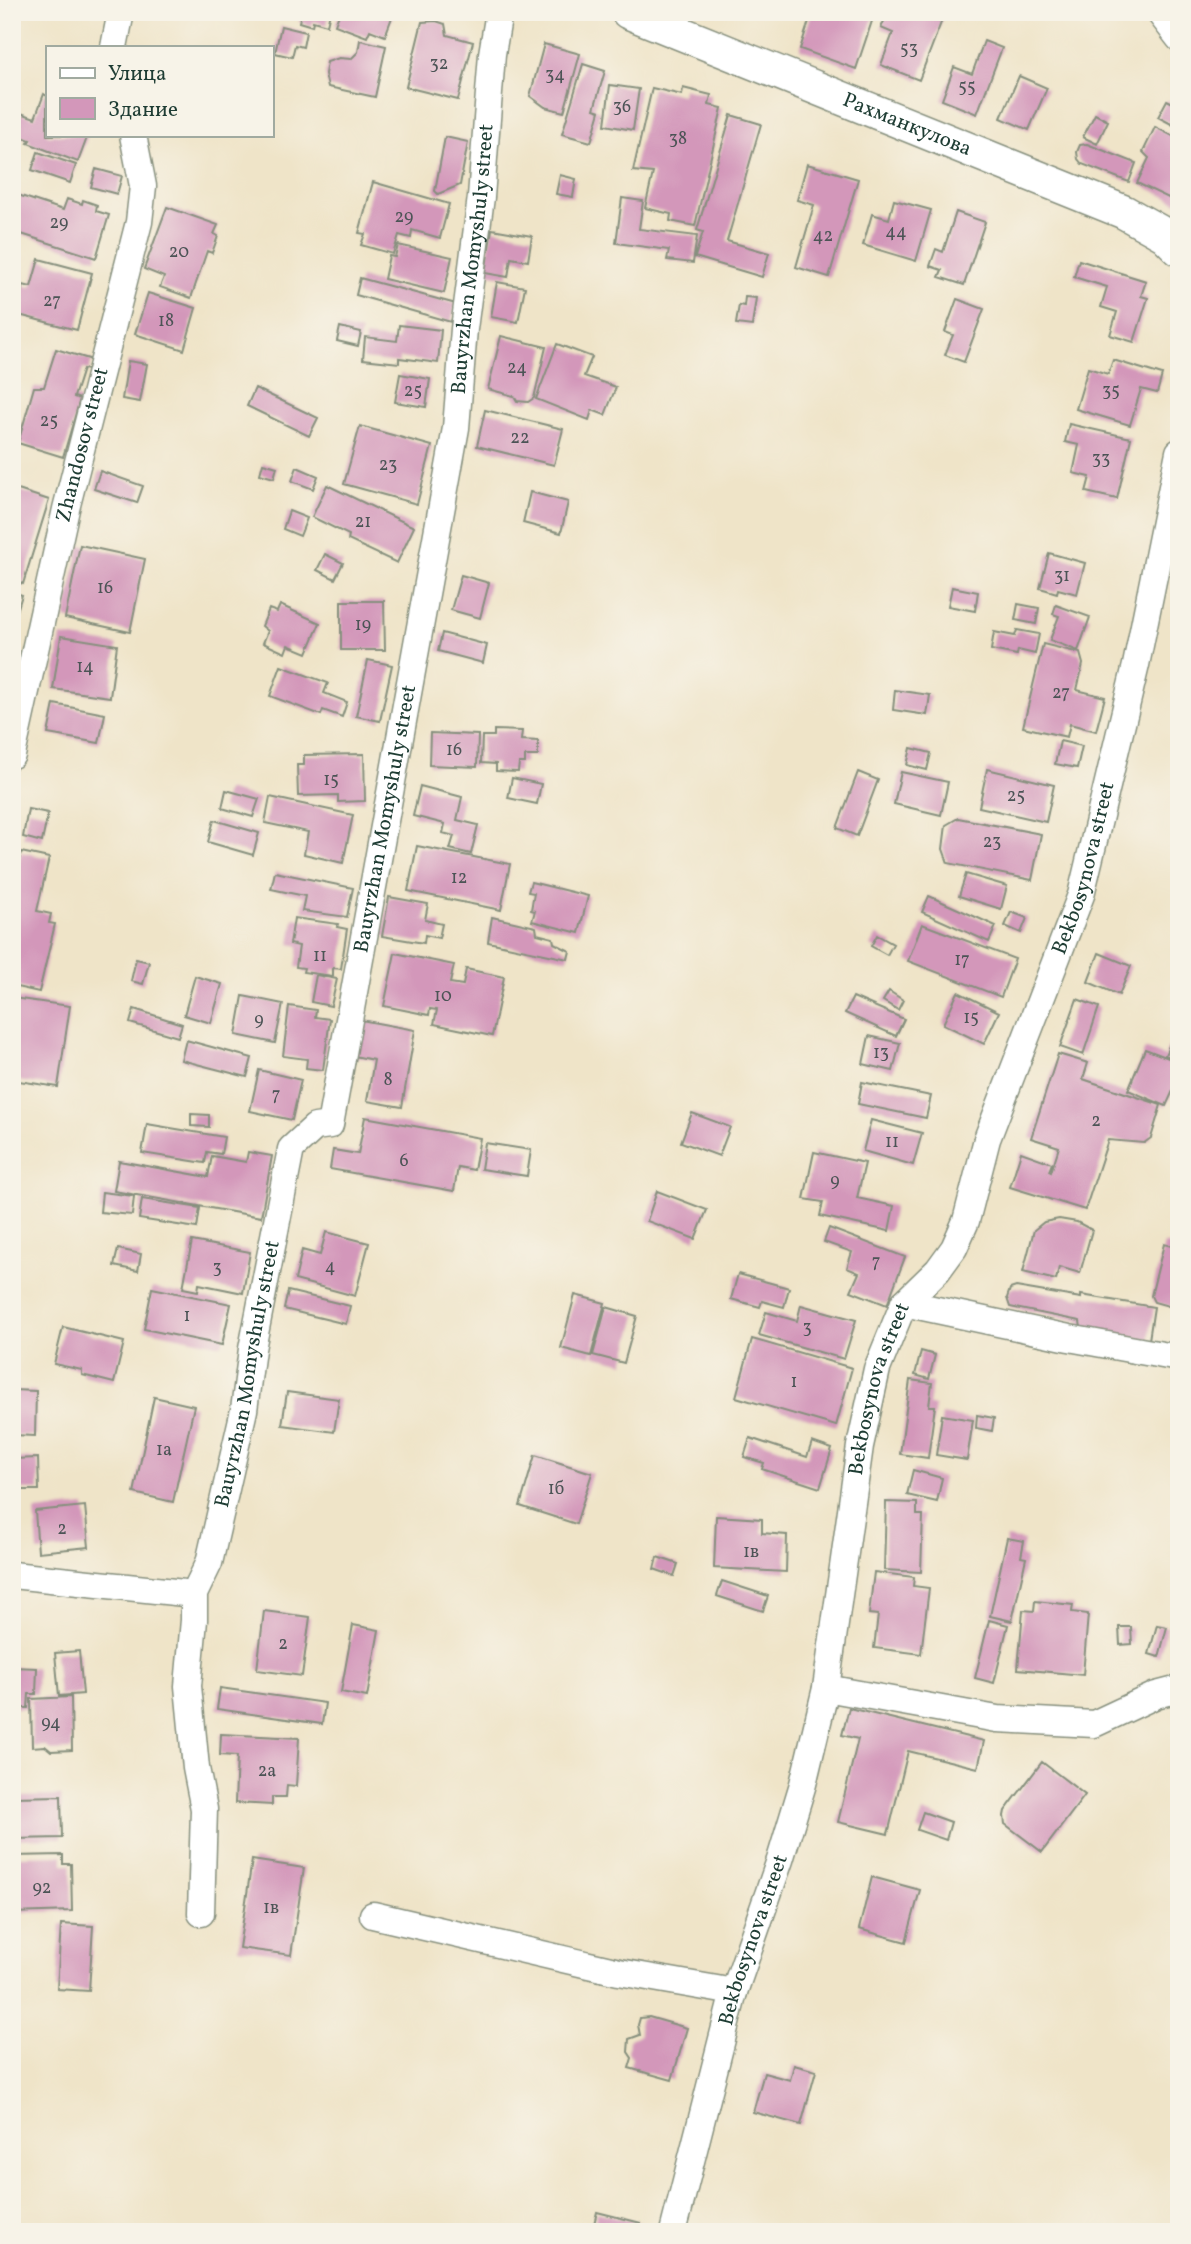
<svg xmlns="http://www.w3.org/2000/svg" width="1191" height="2244" font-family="Vollkorn,serif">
<rect width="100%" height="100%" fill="#f7f3e8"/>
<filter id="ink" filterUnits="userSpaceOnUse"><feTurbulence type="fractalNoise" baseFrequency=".0143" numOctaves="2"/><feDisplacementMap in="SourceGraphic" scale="14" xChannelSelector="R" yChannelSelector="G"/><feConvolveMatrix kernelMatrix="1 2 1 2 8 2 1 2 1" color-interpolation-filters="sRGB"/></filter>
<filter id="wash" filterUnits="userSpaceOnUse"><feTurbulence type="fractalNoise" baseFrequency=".00686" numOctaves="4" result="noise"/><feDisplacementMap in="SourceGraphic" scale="28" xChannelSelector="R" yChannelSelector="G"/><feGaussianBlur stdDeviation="1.57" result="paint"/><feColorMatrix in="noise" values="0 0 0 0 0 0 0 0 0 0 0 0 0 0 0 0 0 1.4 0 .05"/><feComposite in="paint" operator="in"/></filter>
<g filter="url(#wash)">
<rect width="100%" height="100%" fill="#efe4c8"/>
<g id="blocks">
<path fill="#d397ba" d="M296,12h34l-3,13 -14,-4 -1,5 -13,-4 2,-8z
M340,12h54l-9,24 -15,-6 -3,7 -32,-12z
M812,12h63l-19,57 -56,-20z
M888,12h35l19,8 -23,60 -38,-15 12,-32 -12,-5z
M436,21l9,3 2,11 26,7 -15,58 -52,-13 16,-65z
M281,26l25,6 -3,15 -8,-2 -3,12 -17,-4z
M360,40l26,6 -11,51 -47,-10 -3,-13 2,-12 12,-4 12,1 7,-7z
M984,41l18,7 -25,66 -35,-14 12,-33 18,7z
M544,44l36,10 -16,58 -19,-5 -15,-11z
M583,64l22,7 -11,38 6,2 -9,31 -29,-8z
M1019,76l28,12 -18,42 -28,-12z
M610,85l29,4 -6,41 -28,-5z
M652,88l30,7 1,-7 28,7 -2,10 13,3 -27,118 -25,-5 1,-7 -26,-6 8,-35 -20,-2z
M44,94l3,2v39h41l-10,27 -50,-19 2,-3 -18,-7v-23l23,8z
M1167,100l12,6v22l-21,-11z
M1095,114l13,7 -11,23 -14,-7z
M731,115l30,9 -34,117 42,12 -7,24 -67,-20 8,-25 -6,-2z
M1155,127l24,12v64l-42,-20 12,-25 -6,-6z
M445,137l23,5 -8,43 -22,9 -3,-3z
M1087,144l49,19 -7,19 -47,-18 -4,-5 -1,-7 3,-7z
M38,152l38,13 -6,18 -38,-13z
M807,164l51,15 -29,98 -33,-10 18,-62 -17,-5z
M96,169l26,7 -5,18 -26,-7z
M560,175l16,4 -3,18 -17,-3z
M373,182l76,22 -9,34 -28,-8 -1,8 -12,-3 -6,19 -32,-9 4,-11 -6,-1z
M15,194l48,16 4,-11 15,5 1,-4 14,5 -1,6 13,4 -13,43 -84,-27v-30z
M622,198l21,3 -4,28 58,7 -4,27 -26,-3 2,-10 -53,-7z
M894,200l37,10 -15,51 -53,-16 9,-31 17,5z
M167,207l51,18 -4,9 4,2 -6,17 -5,-2 -16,47 -31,-11 4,-10 -20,-8z
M956,212l29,10 -21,63 -25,-8 3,-7 -12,-4 6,-17 7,3z
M492,229l40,7 -4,25 -17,-3 -3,19 -23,-4z
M398,245l54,12 -8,36 -60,-14 5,-23 6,1z
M39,259l53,14 -15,57 -62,-16 8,-29 8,2z
M1079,260l67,21 -5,15 7,2 -14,44 -24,-7 7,-23 -16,-5 6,-20 -33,-10z
M360,278l96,26 -5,18 -95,-27z
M497,282l28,5 -7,35 -27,-5z
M148,293l48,15 -12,42 -49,-16z
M745,297l11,1 -4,28 -16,-2 3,-19 5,1z
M957,299l27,10 -20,53 -19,-7 8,-20 -8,-3z
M399,325l42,5 -3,33 -39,-5v5l-36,-4 2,-22 32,4z
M340,327l21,5 -3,14 -21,-5z
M501,336l45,11 -12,51 -6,4 -11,-1 -3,-5 -26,-7z
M557,344l35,13 -8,19 32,11 -11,28 -13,-5 -3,10 -53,-21z
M56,349l36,11 -3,10 -6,-1 -9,28 6,2 -17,58 -45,-14 16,-56h10z
M1113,360l49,15 -5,18 -16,-4 -11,36 -54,-16 12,-41 20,6z
M128,361l19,3 -7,38 -18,-3z
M400,374l30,5 -4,28 -31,-5z
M255,388l63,30 -9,18 -62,-30z
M485,410l78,19 -9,36 -77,-19z
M1069,424l62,14 -14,61 -31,-7 4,-15 -17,-4 6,-28 -14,-3z
M360,426l72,20 -15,58 -73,-20z
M263,463l14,4 -3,11 -14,-4z
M297,467l21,9 -5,13 -21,-8z
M100,471l43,15 -6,17 -43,-14z
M327,485l87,42 -17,36 -49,-23 1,-5 -37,-18z
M12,488l37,12 -26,84 -11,-4z
M530,492l38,10 -7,31 -38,-10z
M289,511l18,7 -7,18 -17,-7z
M80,545l65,14 -15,73 -65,-14z
M1049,553l36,10 -8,31 -19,-5 -1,4 -17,-5z
M325,554l18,9 -8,16 -18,-9z
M461,575l28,8 -9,35 -29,-8z
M952,587l26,5 -3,19 -27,-5z
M12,592l10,3 -9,29h-1z
M341,601h43l1,49h-44z
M1018,604l21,4 -3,16 -21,-4z
M280,605l40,18 -13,30 -19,-8 -3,8 -22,-10 5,-12 -6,-5 7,-17 8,3z
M1056,605l34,12 -12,34 -28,-11 9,-24 -6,-2z
M1017,630l22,4 -4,20 -17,-4 -1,5 -26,-5 3,-18 21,4z
M442,633l45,12 -4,18 -45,-12z
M61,636l56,9 -7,52 -57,-8z
M1043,644l37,9 3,11 -6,26 28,7 -9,34 -26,-7 -3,13 -44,-10z
M368,660l24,5 -12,56 -24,-5z
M281,666l47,17 -4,10 23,9 -5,15 -19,-7 -2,5 -51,-19z
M895,690l35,5 -3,20 -34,-5z
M54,704l51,10 -6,29 -51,-9z
M494,730l28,1 -1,9 17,1v15h-13v7h-6l-1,9 -22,-1v-7l-15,-1 1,-27h12z
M430,733l48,2 -1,32 -48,-2z
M1060,741l22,5 -5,22 -22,-4z
M911,748l20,5 -4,17 -20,-5z
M364,754l1,47 -27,1v-7l-40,1 -1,-31h7v-10z
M987,769l67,16 -8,37 -67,-15z
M858,772l20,8 -21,56 -20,-8z
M901,772l47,10 -7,33 -47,-11z
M512,778l29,6 -4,20 -29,-6z
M420,786l42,11 -5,23 21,5 -7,29 -21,-5 4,-13 -11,-3 2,-9 -32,-8z
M226,790l33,9 -6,18 -31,-9z
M270,797l83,18 -10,48 -39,-9 4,-22 -43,-9z
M28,809l20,4 -6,29 -19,-5z
M958,818l83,16 -9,46 -84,-17 -5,-14 3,-24z
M214,820l45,13 -6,22 -45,-13z
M417,846l93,18 -9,46 -93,-19z
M21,852l28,6 -12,53 14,3 -2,9 6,1 -16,68 -27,-6v-96z
M275,872l78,16 -6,29 -45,-6 3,-15 -34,-7z
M966,874l41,12 -6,23 -42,-13z
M531,882l57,14 -9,37 -47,-12 3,-10 -4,-1 3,-17 -6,-1z
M929,896l67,30 -7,16 -67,-30z
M389,897l39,7 -3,16 17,4 -3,14 -14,-3 -1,8 -42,-7z
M1011,912l16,6 -6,15 -16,-7z
M492,917l44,10 1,7 16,4 1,5 16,8 -2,8 -80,-17z
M294,918l44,6 -1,3 10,2 -6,40 -8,-1v8l-30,-4 1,-4 -8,-1 3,-21 -9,-2z
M922,924l93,35 -14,38 -93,-36z
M877,935l16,9 -6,11 -16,-9z
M395,953l59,12 -4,18 13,2 3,-16 38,8 -12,59 -58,-12 3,-14 -7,-1 -1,6 -45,-9z
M1099,953l32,13 -12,29 -31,-13z
M136,959l13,3 -6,22 -12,-3z
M316,975l21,4 -6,27 -20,-4z
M195,976l27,8 -11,39 -27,-8z
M889,991l14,9 -5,10 -15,-9z
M958,992l41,20 -15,32 -41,-20z
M243,996l40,8 -8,39 -39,-8z
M853,997l51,22 -8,17 -51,-23z
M13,998l57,8 -12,81 -46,-7z
M1077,999l22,8 -16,48 -23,-8z
M289,1006l27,4 -1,7 15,2 -7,51 -17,-2 1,-9 -24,-3z
M134,1009l48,15 -4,13 -48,-14z
M361,1020l54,10 -13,77 -35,-6 7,-41 -20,-4z
M1176,1030l3,1v30l-14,-6z
M869,1036l31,7 -7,28 -30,-7z
M186,1040l66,18 -5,19 -66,-17z
M1145,1049l34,13v16l-13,28 -38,-16z
M1058,1054l30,9 -5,16 78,26 -10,33 -7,5 -36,-3 -23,70 -75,-23 11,-35 31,11 -3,8 2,1 8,-25 -28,-9z
M259,1070l42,10 -9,40 -42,-9z
M862,1082l69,14 -5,22 -68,-14z
M692,1113l38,14 -11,29 -38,-14z
M191,1114l18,1v12l-18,-1z
M365,1117l115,21 -6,32 -16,-3 -4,24 -124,-22 3,-19 25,4z
M871,1120l51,13 -9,32 -50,-14z
M147,1124l77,13 -3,17 -14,-2 -2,11 -63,-10z
M485,1143l46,7 -4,26 -46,-7z
M248,1152l24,4 -11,61 -147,-26 5,-30 89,16 4,-21 34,6z
M814,1152l51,11 -8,35 37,8 -5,25 -69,-15 3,-14 -19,-3z
M12,1166l7,1 -5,39 -2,-1z
M657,1191l50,19 -12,29 -48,-18z
M102,1192l32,4 -2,19 -32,-3z
M142,1199l58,9 -3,20 -58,-9z
M1059,1219l18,3 15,8 -12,43 -21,-6 -3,13 -33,-8 11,-42 10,-8z
M829,1228l76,29 -18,48 -36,-14 8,-18 -12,-5 5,-16 -28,-10z
M326,1232l43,11 -14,53 -60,-16 7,-30 18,5z
M192,1241l58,11 -7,41 -44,-9 -1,7 -15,-3z
M1164,1244l15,4v61l-25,-7 -3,-6z
M118,1249l23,5 -3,17 -24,-5z
M738,1274l51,14 -5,19 -22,-6 -2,6 -29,-8z
M1016,1287l65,11v-3l73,12 -5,33 -68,-12 -1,-7 -70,-14 -3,-9 3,-9z
M152,1288l79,16 -9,41 -78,-16z
M288,1291l62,15 -4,18 -62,-15z
M575,1295l30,8 -14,53 -30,-8z
M801,1305l55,15 -12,39 -85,-24 7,-23 31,9z
M606,1307l31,9 -13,47 -31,-8z
M63,1327l61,15 -10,41 -32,-8v-5l-28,-6z
M752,1339l100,29 -16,58 -100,-29z
M921,1351l14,4 -6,24 -14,-4z
M910,1380l22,3 -3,23h6l-7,52 -28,-4z
M12,1390l24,1 -1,45 -23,-1z
M287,1392l52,7 -5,33 -52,-7z
M154,1397l40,9 -21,96 -39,-9z
M942,1415l31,5 -6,40 -31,-5z
M977,1415l17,3 -2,13 -16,-3z
M750,1438l57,19 5,-15 20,7 -12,39 -58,-19 2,-6 -20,-6z
M535,1455l57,18 -16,51 -56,-18z
M38,1458l1,32h-27v-31z
M913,1470l29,8 -5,24 -30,-7z
M886,1502l31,1v12h6l-2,57 -37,-2z
M85,1506l4,41 -51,5 -3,-41z
M716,1516l46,3v14l25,2 -1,37 -72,-4z
M1007,1538l17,3 -3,16 5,1 -14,63 -22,-5z
M657,1557l21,7 -4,12 -20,-7z
M874,1572l40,5 -1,9 16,2 -8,66 -47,-6 4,-33 -9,-1z
M722,1581l46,15 -5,15 -46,-15z
M1035,1601l38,4 -1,7 16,2 -5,61 -65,-6 5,-59 11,1z
M264,1611l46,6 -8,59 -45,-6z
M989,1620l19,5 -14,58 -19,-5z
M353,1625l26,5 -12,67 -26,-5z
M1157,1625l10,2 -8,30 -10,-3z
M1119,1627h12l1,17 -12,1z
M79,1651l4,43 -24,2 -4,-43z
M12,1667l25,1 -1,26h-7l-1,14h-16z
M220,1688l105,15 -3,21 -105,-15z
M71,1697l1,53 -21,1 -6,-5 -13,1 -1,-48z
M849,1708l135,33 -6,27 -70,-17 -20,83 -50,-12 20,-83 -16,-4z
M221,1734l78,4 -3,48 -9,-1 -1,12h-14v8l-37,-2 2,-47 -17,-1z
M1042,1762l43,33 -43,57 -37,-28 -1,-8 1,-5z
M61,1796l1,42 -50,1v-42z
M923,1812l28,10 -5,18 -29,-10z
M63,1855v9h8l1,47 -60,2v-57z
M252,1860l52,8 -13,87 -52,-7z
M872,1877l48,13 -14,52 -47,-13z
M61,1924l32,2 -4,65 -32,-2z
M649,2017l38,11 -15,52 -43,-12 3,-10 -4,-6 1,-13 11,-4 -2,-10 2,-7z
M794,2065l22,6 -15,54 -48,-13 11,-39 26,7z
M597,2212l44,11 -2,9h-47z"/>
</g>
</g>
<g filter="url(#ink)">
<use href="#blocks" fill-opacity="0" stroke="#87907e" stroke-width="2"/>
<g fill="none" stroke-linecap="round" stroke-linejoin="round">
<g stroke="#87907e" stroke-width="29">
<g id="minor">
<path d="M1159,12l20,26"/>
<path d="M114,47l7,-35"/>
<path id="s1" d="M12,755l54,-246 73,-287 4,-36 -10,-51"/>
<path d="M904,1303l165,35 110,20"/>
<path d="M12,1575l182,19"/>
<path d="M826,1688l171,31 97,5 62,-29 23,-6"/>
<path id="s2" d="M201,1913l3,-104 -8,-41 -8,-82 6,-66v-26l15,-31 35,-153 8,-61 39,-200 24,-22 15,-2 126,-697 8,-99 17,-132 11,-143 7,-42"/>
<path d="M373,1915l246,57 115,20"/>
<path id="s3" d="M673,2232l61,-240 46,-132 23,-76 23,-96 34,-242 17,-77 27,-66 34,-33 16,-22 12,-27 21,-82 94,-244 55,-230 43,-213"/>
</g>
</g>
<g stroke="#87907e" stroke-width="36">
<g id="tertiary">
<path id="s4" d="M628,12l496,200 41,23 14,14"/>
</g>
</g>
<use href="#minor" stroke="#fff" stroke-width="26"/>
<use href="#tertiary" stroke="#fff" stroke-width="33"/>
</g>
</g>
<g text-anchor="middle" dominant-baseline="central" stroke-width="7" stroke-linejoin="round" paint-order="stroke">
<g font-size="18" fill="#4c5456">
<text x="909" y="49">53</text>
<text x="439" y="64">32</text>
<text x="555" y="75">34</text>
<text x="967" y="87">55</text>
<text x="622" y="107">36</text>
<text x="678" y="139">38</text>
<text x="404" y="217">29</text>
<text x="59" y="223">29</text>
<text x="896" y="232">44</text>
<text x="823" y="236">42</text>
<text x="179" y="252">20</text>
<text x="52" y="301">27</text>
<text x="166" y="321">18</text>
<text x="517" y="368">24</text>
<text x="413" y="391">25</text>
<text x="1111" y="391">35</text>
<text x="49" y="421">25</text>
<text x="520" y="438">22</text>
<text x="1101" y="459">33</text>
<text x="388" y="465">23</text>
<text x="363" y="522">21</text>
<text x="1062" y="576">31</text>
<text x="105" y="588">16</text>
<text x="363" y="625">19</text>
<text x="85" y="667">14</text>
<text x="1061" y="693">27</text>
<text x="454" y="750">16</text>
<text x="331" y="780">15</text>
<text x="1016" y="796">25</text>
<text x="992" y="842">23</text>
<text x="459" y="878">12</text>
<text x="320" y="956">11</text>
<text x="962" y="960">17</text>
<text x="443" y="996">10</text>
<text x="971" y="1018">15</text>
<text x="259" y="1020">9</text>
<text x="881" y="1053">13</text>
<text x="388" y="1080">8</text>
<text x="276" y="1095">7</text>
<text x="1096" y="1121">2</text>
<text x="892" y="1142">11</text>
<text x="404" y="1161">6</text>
<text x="835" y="1181">9</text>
<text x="876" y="1262">7</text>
<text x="330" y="1267">4</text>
<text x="217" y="1268">3</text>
<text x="187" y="1316">1</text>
<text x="807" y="1328">3</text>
<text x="794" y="1382">1</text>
<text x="164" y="1450">1а</text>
<text x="556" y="1489">1б</text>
<text x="62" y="1529">2</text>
<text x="751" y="1552">1в</text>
<text x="283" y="1644">2</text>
<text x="51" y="1723">94</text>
<text x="267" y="1771">2а</text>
<text x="42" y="1888">92</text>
<text x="271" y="1908">1в</text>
</g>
<g font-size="21" fill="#1f3d34" stroke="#f7f3e8">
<text stroke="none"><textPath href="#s4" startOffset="301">Рахманкулова</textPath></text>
<text stroke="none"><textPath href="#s2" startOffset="1703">Bauyrzhan Momyshuly street</textPath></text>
<text stroke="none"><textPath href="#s1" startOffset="318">Zhandosov street</textPath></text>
<text stroke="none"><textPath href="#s2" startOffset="1136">Bauyrzhan Momyshuly street</textPath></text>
<text stroke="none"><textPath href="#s3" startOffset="1437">Bekbosynova street</textPath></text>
<text stroke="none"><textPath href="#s2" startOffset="548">Bauyrzhan Momyshuly street</textPath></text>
<text stroke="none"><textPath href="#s3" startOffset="870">Bekbosynova street</textPath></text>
<text stroke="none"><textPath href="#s3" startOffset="303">Bekbosynova street</textPath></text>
</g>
</g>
<rect width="1191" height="2244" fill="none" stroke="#f7f3e8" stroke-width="42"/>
<rect x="46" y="46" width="228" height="91" fill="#f7f3e8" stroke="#a1aaa0" stroke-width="2"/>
<rect x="60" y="68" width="35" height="10" fill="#ffffff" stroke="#a1aaa0" stroke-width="2"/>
<text x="108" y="80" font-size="21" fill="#1f3d34">Улица</text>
<rect x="60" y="98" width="35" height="21" fill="#d397ba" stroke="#a1aaa0" stroke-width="2"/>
<text x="108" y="116" font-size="21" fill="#1f3d34">Здание</text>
</svg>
